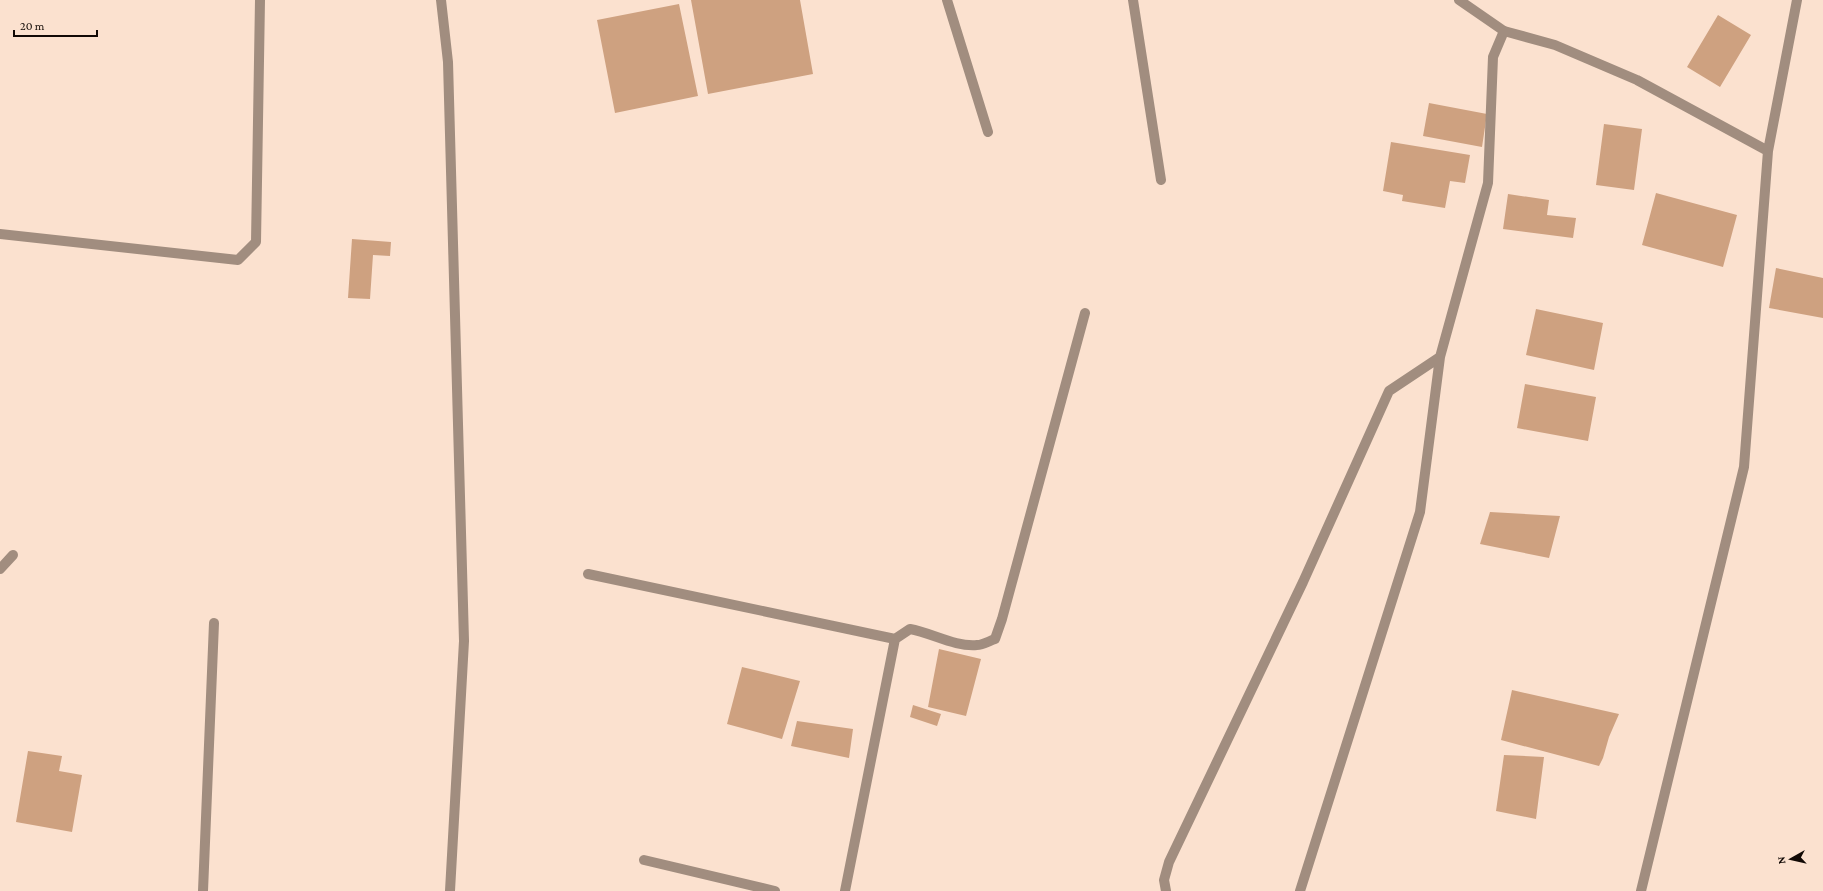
<svg xmlns="http://www.w3.org/2000/svg" width="1823" height="891" font-family="'Crimson Pro',serif">
<rect width="100%" height="100%" fill="#fbe1cf"/>
<path fill="#cea180" d="M691,0h109l13,74 -105,20z
M679,4l19,92 -83,17 -18,-93z
M1718,15l33,20 -31,52 -33,-20z
M1429,103l58,11 -5,33 -59,-11z
M1604,124l38,5 -8,61 -38,-5z
M1391,142l79,13 -5,28 -15,-2 -5,27 -43,-7 1,-6 -20,-4z
M1656,193l81,22 -14,52 -81,-22z
M1508,194l41,6 -2,15 29,3 -3,20 -70,-9z
M352,239l39,3 -1,14 -17,-1 -3,44 -22,-1z
M1776,268l47,10v40l-54,-10z
M1536,309l67,14 -9,47 -68,-15z
M1525,384l71,13 -8,44 -71,-13z
M1490,512l70,4 -11,42 -69,-14z
M939,649l42,10 -15,57 -38,-9z
M742,667l58,14 -18,58 -55,-15z
M1512,690l107,24 -10,23 -6,21 -4,8 -98,-26z
M913,705l28,9 -4,12 -27,-9z
M797,721l56,8 -4,29 -58,-12z
M28,751l34,5 -3,15 23,4 -10,57 -56,-10z
M1504,755l40,2 -8,62 -40,-8z"/>
<g fill="none" stroke-linecap="round" stroke-linejoin="round">
<path stroke="#a18d7f" stroke-width="10" d="M947,0l41,132
M1133,0l28,180
M1459,0l45,31
M644,860l131,31"/>
<path stroke="#a18d7f" stroke-width="10" d="M441,0l7,62 16,579 -14,250
M0,234l238,26 18,-18 4,-242
M0,569l13,-14
M588,574l307,65
M203,891l11,-268
M845,891l50,-252 15,-10c22,4 45,18 67,16 6,0 12,-4 18,-6l7,-20 83,-306
M1166,891l-2,-11 5,-18 134,-280 86,-191 51,-34
M1300,891l120,-379 20,-155 48,-174 5,-126 11,-26 51,14 82,35 131,71
M1641,891l103,-424 24,-316 29,-151"/>
</g>
<g transform="translate(1791 859) rotate(262)" stroke="#fbe1cf" stroke-width="3" paint-order="stroke">
<path d="M0-3L7 15L0 10L-7 15Z" fill="#110905"/>
<text y="-6" font-size="11" font-weight="bold" text-anchor="middle" fill="#110905">N</text>
</g>
<path d="M14 30v6h83v-6" fill="none" stroke="#110905" stroke-width="2"/>
<text x="20" y="30" font-size="12" fill="#110905" stroke="#fbe1cf" stroke-width="3" paint-order="stroke">20 m</text>
</svg>
